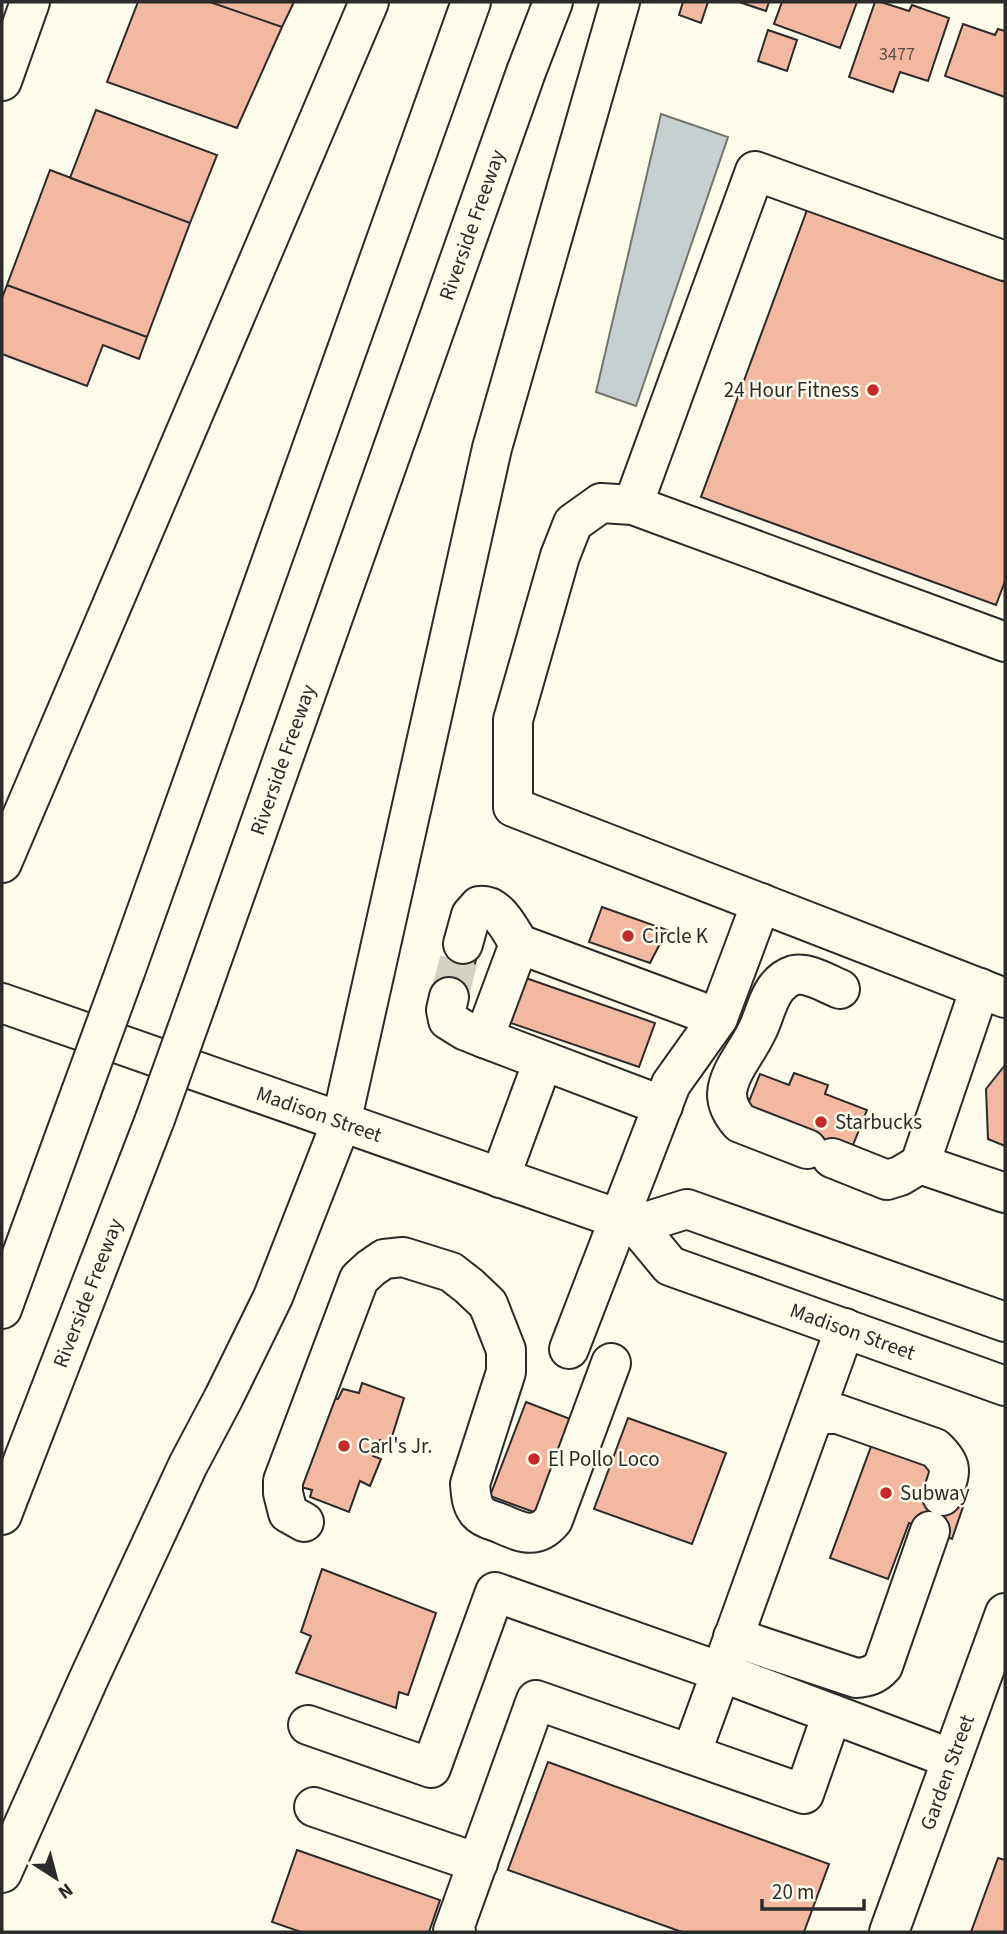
<svg xmlns="http://www.w3.org/2000/svg" width="1007" height="1934" font-family="'Source Sans 3',sans-serif">
<rect width="100%" height="100%" fill="#fdfbea"/>
<path fill="#c7d0d0" stroke="#74746e" stroke-width="2" d="M661,114l67,23 -92,269 -40,-14z"/>
<path fill="#f2b8a0" stroke="#2b2b2b" stroke-width="2" d="M138,2h72l72,25 -45,101 -130,-46z
M210,2h84l-12,25z
M683,2h25l-7,21 -22,-8z
M739,2h30l-3,9z
M782,2h75l-17,46 -66,-24z
M875,2h6l28,9 3,-6 37,13 -21,63 -28,-9 -7,20 -44,-15z
M963,24l32,11 3,-6 7,2v66l-60,-21z
M768,30l29,10 -10,31 -29,-10z
M96,110l121,45 -27,68 -120,-45z
M50,170l140,53 -43,114 -140,-52z
M807,210l198,72v299l-9,24 -295,-108z
M7,285l140,52 -8,22 -36,-14 -16,41 -85,-32v-56z
M602,907l65,23 -17,33 -61,-21z
M452,941l27,8 -14,52 -27,-7z
M520,976l135,47 -16,44 -134,-46z
M1005,1065v81l-17,-7 -2,-50z
M794,1073l34,12 -3,9 42,16 -16,40 -25,22 -25,-8 -55,-55 14,-35 29,11z
M362,1383l42,15 -14,45 -10,-3 -7,16 8,3 -11,27 -10,-5 -11,31 -39,-15 2,-7 -11,-3 29,-89 8,1 5,-10 16,4z
M526,1402l52,20 -36,93 -52,-19z
M628,1418l98,35 -34,91 -98,-35z
M873,1441l61,22 -9,27 39,14 -12,35 -43,-16 -21,56 -58,-21z
M322,1569l114,44 -28,82 -9,-3 -3,16 -100,-35 15,-37 -10,-4z
M548,1762l281,102 -25,68h-122l-174,-62z
M297,1850l143,50 -11,32h-128l-29,-10z
M998,1858l7,2v72h-34z"/>
<g fill="none" stroke-linecap="round" stroke-linejoin="round">
<path stroke="#d3d1c4" stroke-width="38" stroke-dasharray="38 19" stroke-linecap="butt" d="M449,997l14,-53"/>
<g stroke="#2b2b2b" stroke-width="42">
<g id="minor">
<path d="M633,505l122,-334 250,90"/>
<path d="M1005,642l-372,-137 -32,-2 -28,20 -13,33 -47,164v87l492,191"/>
<path d="M463,944l8,-29 8,-9c19,-3 31,24 40,38"/>
<path d="M980,988l-60,176 85,29"/>
<path d="M449,997l-3,13 2,10 16,10 20,8"/>
<path d="M663,1106l-179,-68 35,-94 199,74"/>
<path d="M807,1149l-67,-26c-7,-8 -13,-17 -13,-29 1,-22 21,-43 30,-63 7,-13 10,-32 20,-44 4,-5 11,-10 17,-12 15,-3 33,9 46,14"/>
<path d="M832,1158l55,22 13,-4 20,-12"/>
<path d="M500,1178l43,-117"/>
<path d="M845,1328l-124,344 231,87"/>
<path d="M569,1349l102,-265 47,-66 43,-115"/>
<path d="M814,1414h24l97,34c20,19 15,24 7,48"/>
<path d="M304,1522l-16,-9 -5,-20v-12l76,-202 12,-11 13,-9 19,-2 48,15 18,14 19,18 18,46v22l-36,112c1,10 1,19 7,27 4,6 13,9 20,11 22,9 38,20 56,-2l58,-157"/>
<path d="M733,1637l123,41c12,-1 19,-3 27,-12l47,-135"/>
<path d="M308,1725l123,43 64,-176 226,80 -30,82"/>
<path d="M314,1807l164,56"/>
<path d="M456,1932l-3,-1 83,-231 268,94 28,-80"/>
<path id="s1" d="M889,1932l116,-319"/>
</g>
</g>
<g stroke="#2b2b2b" stroke-width="42">
<g id="major">
<path d="M2,81l28,-79"/>
<path id="s2" d="M2,1003l634,222 34,41 335,120"/>
<path d="M636,1225l51,-16 318,113"/>
</g>
</g>
<g stroke="#2b2b2b" stroke-width="42">
<g id="highway">
<path d="M2,863l367,-861"/>
<path d="M125,972l346,-970"/>
<path id="s3" d="M198,999l328,-927 27,-70"/>
<path d="M2,1309l79,-217"/>
<path id="s4" d="M2,1515l153,-396"/>
<path d="M2,1873l87,-195 99,-213 36,-68 49,-100 68,-174 151,-675 128,-446"/>
</g>
</g>
<use href="#minor" stroke="#fdfbea" stroke-width="38"/>
<use href="#major" stroke="#fdfbea" stroke-width="38"/>
<use href="#highway" stroke="#fdfbea" stroke-width="38"/>
<g stroke="#2b2b2b" stroke-width="42" stroke-linecap="butt">
<path id="highway-bridge" d="M81,1092l44,-120
M155,1119l43,-120"/>
</g>
<use href="#highway-bridge" stroke="#fdfbea" stroke-width="38"/>
</g>
<g fill="#c62828" stroke="#fdfbea" stroke-width="2.5">
<circle cx="873" cy="390" r="7"/>
<circle cx="628" cy="936" r="7"/>
<circle cx="821" cy="1122" r="7"/>
<circle cx="344" cy="1446" r="7"/>
<circle cx="534" cy="1459" r="7"/>
<circle cx="886" cy="1493" r="7"/>
</g>
<g text-anchor="middle" dominant-baseline="central" stroke-width="5" stroke-linejoin="round" paint-order="stroke">
<g font-size="18" fill="#5d4e48">
<text x="897" y="54">3477</text>
</g>
<g font-size="21" fill="#2b2b2b" stroke="#fdfbea">
<text stroke="none"><textPath href="#s3" startOffset="821">Riverside Freeway</textPath></text>
<text stroke="none"><textPath href="#s3" startOffset="254">Riverside Freeway</textPath></text>
<text stroke="none"><textPath href="#s2" startOffset="336">Madison Street</textPath></text>
<text stroke="none"><textPath href="#s4" startOffset="238">Riverside Freeway</textPath></text>
<text stroke="none"><textPath href="#s2" startOffset="919">Madison Street</textPath></text>
<text stroke="none"><textPath href="#s1" startOffset="170">Garden Street</textPath></text>
</g>
<g font-size="21" fill="#2b2b2b" stroke="#fdfbea" text-anchor="start">
<text x="859" y="390" text-anchor="end">24 Hour Fitness</text>
<text x="642" y="936">Circle K</text>
<text x="835" y="1122">Starbucks</text>
<text x="358" y="1446">Carl's Jr.</text>
<text x="548" y="1459">El Pollo Loco</text>
<text x="900" y="1493">Subway</text>
</g>
</g>
<rect width="1007" height="1934" fill="none" stroke="#2b2b2b" stroke-width="7"/>
<g transform="translate(56 1878) rotate(144)" stroke="#fdfbea" stroke-width="5" paint-order="stroke">
<path d="M0-5L12 26L0 18L-12 26Z" fill="#2b2b2b"/>
<text y="-10" font-size="19" font-weight="bold" text-anchor="middle" fill="#2b2b2b">N</text>
</g>
<path d="M762 1899v10h102v-10" fill="none" stroke="#2b2b2b" stroke-width="3.5"/>
<text x="772" y="1899" font-size="21" fill="#2b2b2b" stroke="#fdfbea" stroke-width="5" paint-order="stroke">20 m</text>
</svg>
